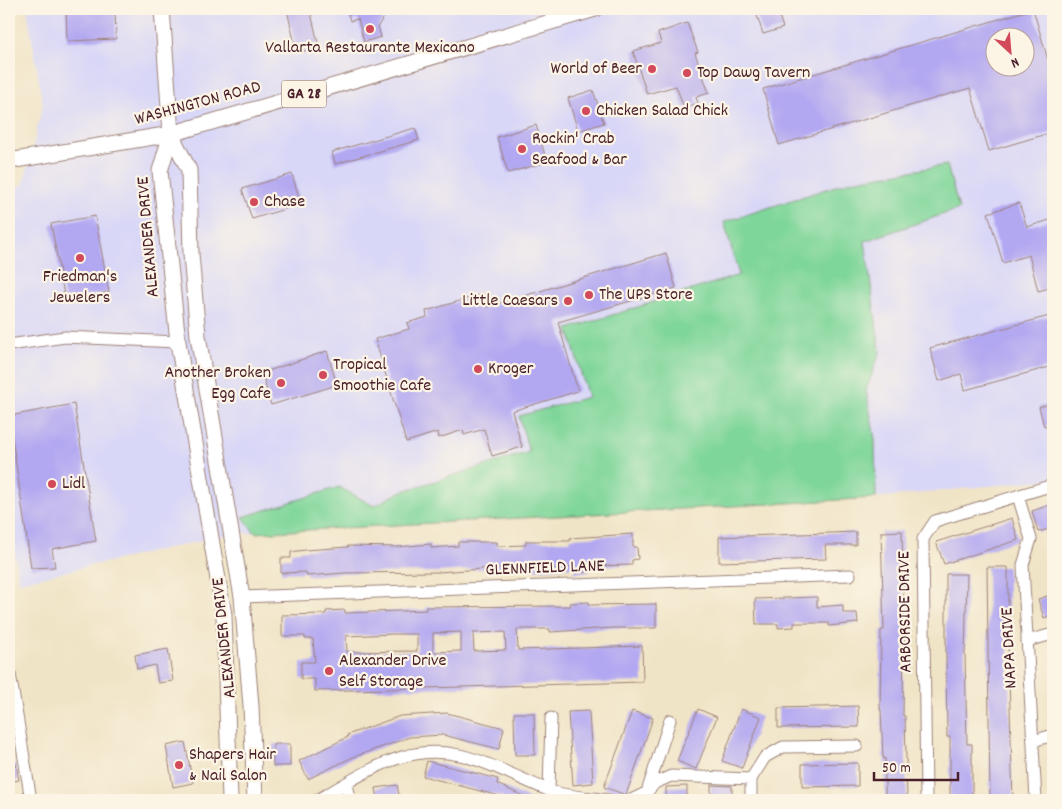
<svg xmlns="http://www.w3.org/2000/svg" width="1062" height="809" font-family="Dekko,sans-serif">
<rect width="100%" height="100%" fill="#fcf5e5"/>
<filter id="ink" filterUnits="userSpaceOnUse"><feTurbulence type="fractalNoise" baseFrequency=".02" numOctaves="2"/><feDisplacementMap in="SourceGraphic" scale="10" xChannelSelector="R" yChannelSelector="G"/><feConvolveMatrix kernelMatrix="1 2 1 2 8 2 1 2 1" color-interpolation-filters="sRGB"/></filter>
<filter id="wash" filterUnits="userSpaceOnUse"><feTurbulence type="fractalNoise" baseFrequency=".0096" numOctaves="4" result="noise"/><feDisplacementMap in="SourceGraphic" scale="20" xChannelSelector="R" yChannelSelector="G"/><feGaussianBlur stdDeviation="1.12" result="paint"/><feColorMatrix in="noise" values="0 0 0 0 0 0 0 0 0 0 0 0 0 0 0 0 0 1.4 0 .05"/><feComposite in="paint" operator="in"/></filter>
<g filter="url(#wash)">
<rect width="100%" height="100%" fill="#f0e4c6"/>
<path fill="#d9d7f7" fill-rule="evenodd" d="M27,9h1026v470l-177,19 -645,36 -212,48 -10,-61v-334l14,-2 20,-80zM994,38h30v30h-30z"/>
<path fill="#7ed69a" stroke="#647a62" d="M947,165l12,44 -94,32 15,111 -14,38 9,49 1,59 -621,35 -12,-16 96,-30 35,19 26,-14 129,-40 -10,-36 69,-19 -20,-68 171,-54 -15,-53 127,-41z"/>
<g id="blocks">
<path fill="#b2a7f1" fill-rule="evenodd" d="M66,9h49l1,30 -49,2z
M293,9h17l9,38 -22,6 -10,-43z
M347,9h42l-11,17 3,11 -17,5 -6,-23 -8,2z
M755,9h22l6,19 -20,6z
M1033,9l20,68v55l-64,19 -19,-63 -191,57 -16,-56zM994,38h30v30h-30z
M687,23l11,29 -3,1 14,40 -13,4 2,6 -14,5 -8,-22 -29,8 -14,-43 28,-8 -3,-10z
M593,90l11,33 -26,8 -10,-33z
M536,125l11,37 -39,11 -11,-36z
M415,128l4,12 -84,24 -3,-12z
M292,174l9,30 -49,15 -10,-30z
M1019,203l8,24 26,-8v68l-15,4 -9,-36 -26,8 -15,-50z
M95,216l14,76 -44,8 -14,-76z
M666,253l10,35 -118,34 20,69 -66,20 10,36 -30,9 -8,-27 -20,6 -1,-5 -24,8 -1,-6 -32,10 -31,-103 34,-10 -2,-6 20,-6 -1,-6 57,-17 4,13z
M1053,315v51l-88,24 -4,-16 -22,7 -9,-33z
M327,351l10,34 -66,20 -9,-32z
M1053,403v21l-9,2 -5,-19z
M74,404l22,137 -44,8 3,18 -24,1 -22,-152z
M1053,504v24l-15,4 -6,-21z
M1012,518l6,22 -74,24 -8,-22z
M902,531l2,100 -1,85h2l2,84h-22v-42h-2l-2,-48h-1l1,-80h3l-3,-98z
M856,532v13h-31l1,14 -107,3v-25z
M633,534v13h4l1,12 -6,1v5l-42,1v6l-15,1v-6l-48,3v-4l-89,6 -94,1 -37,3 -1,-4 -25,1v-15h10v-6l14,-2 43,-3v-1l48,1 35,-3v4l27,-2v-4h39v4l29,-1v-4h44v-3z
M987,567h21v82l5,151h-23z
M946,574h21l-2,80 2,90h5v56h-22v-63h-3l-1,-78z
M1053,594v21l-9,3 -6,-19z
M817,597v10l26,-2v8h14l1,10 -29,3v-3h-35v4l-16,1v-4h-22l-1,-25z
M589,602v3l67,-1v24h-43l-63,4v-3h-33l1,21 124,-4 1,36 -328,9v-12h-14v-17h14l-2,-23h-8v-3h-23v-21l44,-1v-3l19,-1v3l81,-3v-3l145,-1 -1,-3zM461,632v19l-28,1v-19zM505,632l1,18 -32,1 -1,-18zM394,634h23v17l-70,1 -1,-16z
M168,649l5,32 -15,2 -3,-18 -18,4 -2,-14z
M858,706l1,21 -81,1v-20z
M698,709l19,8 -21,52 -19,-8z
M741,709l20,8 -19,51 -20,-7z
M589,711l4,72 -20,2 -5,-73z
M632,711l21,7 -27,77 -22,-8z
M447,713l57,15 -5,21 -56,-14 -33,2 -59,21 -43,21 -9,-18 49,-24 -1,-2 53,-19z
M514,713h20l1,42h-20z
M185,742l8,41 -20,4 -7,-41z
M273,744h17v22h-17z
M427,761l71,18 -1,5 35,16h-30l1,-3 -80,-21z
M858,763v23l-56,1v-23z
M16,764l3,16 -10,2v-16z
M397,785l3,15h-22l-2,-12z
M711,785l21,1v14h-21z
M687,786v14h-21v-13z"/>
</g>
</g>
<g filter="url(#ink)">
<use href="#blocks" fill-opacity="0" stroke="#9d8278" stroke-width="1"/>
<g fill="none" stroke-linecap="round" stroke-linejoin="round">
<g stroke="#9d8278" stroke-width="13">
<path id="minor" d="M9,345l56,-8 113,5
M1018,496l13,43 -8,26 13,235
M242,597l608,-22
M1027,641l26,-7
M9,668l22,132
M1033,741l20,-6
M347,783l3,17
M648,789l22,-69
M549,790l2,-72
M317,800c27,-15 55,-34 85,-43 55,-17 97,14 146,33 19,7 40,7 60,10
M631,800l15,-7 9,-10 16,-7 80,3 14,-22 18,-10 74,-1
M751,800v-21
M926,800l-3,-261 12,-18 118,-36"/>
</g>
<g stroke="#9d8278" stroke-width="17">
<path id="major" d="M162,9l9,125 -11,37 18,171 46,273 6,185
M171,134l18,36 2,84 7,82 44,261 9,109 4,94
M9,161l162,-27 424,-125"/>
</g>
<use href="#minor" stroke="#fff" stroke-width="11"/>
<use href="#major" stroke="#fff" stroke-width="15"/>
</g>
</g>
<g fill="#d1495b" stroke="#fcf5e5" stroke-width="2">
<circle cx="370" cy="29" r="5"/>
<circle cx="652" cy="69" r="5"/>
<circle cx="687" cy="73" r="5"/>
<circle cx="586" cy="111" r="5"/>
<circle cx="522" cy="149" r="5"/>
<circle cx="254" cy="202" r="5"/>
<circle cx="80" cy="258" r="5"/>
<circle cx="589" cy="295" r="5"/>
<circle cx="568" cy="301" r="5"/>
<circle cx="478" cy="369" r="5"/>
<circle cx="323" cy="375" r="5"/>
<circle cx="281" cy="383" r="5"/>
<circle cx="52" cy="484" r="5"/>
<circle cx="329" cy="671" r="5"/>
<circle cx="179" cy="765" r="5"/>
</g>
<g text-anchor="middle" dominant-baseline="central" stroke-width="4.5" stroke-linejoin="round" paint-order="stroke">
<rect fill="#fcf5e5" stroke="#7f5f63" stroke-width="1" x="281.5" y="80.5" width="45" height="27" rx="4"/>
<g font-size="16" font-weight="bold" fill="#4a1f2b">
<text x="304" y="94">GA 28</text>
</g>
<g font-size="18" fill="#4a1f2b" stroke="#fcf5e5" text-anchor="start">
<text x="370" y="48" text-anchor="middle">Vallarta Restaurante Mexicano</text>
<text x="642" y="69" text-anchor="end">World of Beer</text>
<text x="697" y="73">Top Dawg Tavern</text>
<text x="596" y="111">Chicken Salad Chick</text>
<text x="532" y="139">Rockin' Crab<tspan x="532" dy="21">Seafood &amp; Bar</tspan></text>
<text x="264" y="202">Chase</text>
<text x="80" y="277" text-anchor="middle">Friedman's<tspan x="80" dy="21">Jewelers</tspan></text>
<text x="599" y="295">The UPS Store</text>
<text x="558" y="301" text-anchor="end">Little Caesars</text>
<text x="333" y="365">Tropical<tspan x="333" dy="21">Smoothie Cafe</tspan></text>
<text x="488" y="369">Kroger</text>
<text x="271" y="373" text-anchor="end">Another Broken<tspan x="271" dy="21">Egg Cafe</tspan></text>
<text x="62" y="484">Lidl</text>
<text x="339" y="661">Alexander Drive<tspan x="339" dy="21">Self Storage</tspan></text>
<text x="189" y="755">Shapers Hair<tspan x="189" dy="21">&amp; Nail Salon</tspan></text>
</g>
<g font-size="18" fill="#4a1f2b" stroke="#fcf5e5">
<text transform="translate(198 104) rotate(-15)">WASHINGTON ROAD</text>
<text transform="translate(149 237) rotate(-95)">ALEXANDER DRIVE</text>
<text transform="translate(545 569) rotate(-2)">GLENNFIELD LANE</text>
<text transform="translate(906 612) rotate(-91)">ARBORSIDE DRIVE</text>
<text transform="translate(225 638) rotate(-96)">ALEXANDER DRIVE</text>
<text transform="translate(1010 648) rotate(-93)">NAPA DRIVE</text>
</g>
</g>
<rect width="1062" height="809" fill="none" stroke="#fcf5e5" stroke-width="30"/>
<g transform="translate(1010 52) rotate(154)"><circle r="24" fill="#fcf5e5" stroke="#b59f9b"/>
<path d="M0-4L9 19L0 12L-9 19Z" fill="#d1495b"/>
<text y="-8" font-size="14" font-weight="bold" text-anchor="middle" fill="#4a1f2b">N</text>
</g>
<path d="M874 772v8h84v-8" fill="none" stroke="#4a1f2b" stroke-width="2.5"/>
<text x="882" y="772" font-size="15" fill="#4a1f2b" stroke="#fcf5e5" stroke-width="4" paint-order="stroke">50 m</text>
</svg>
